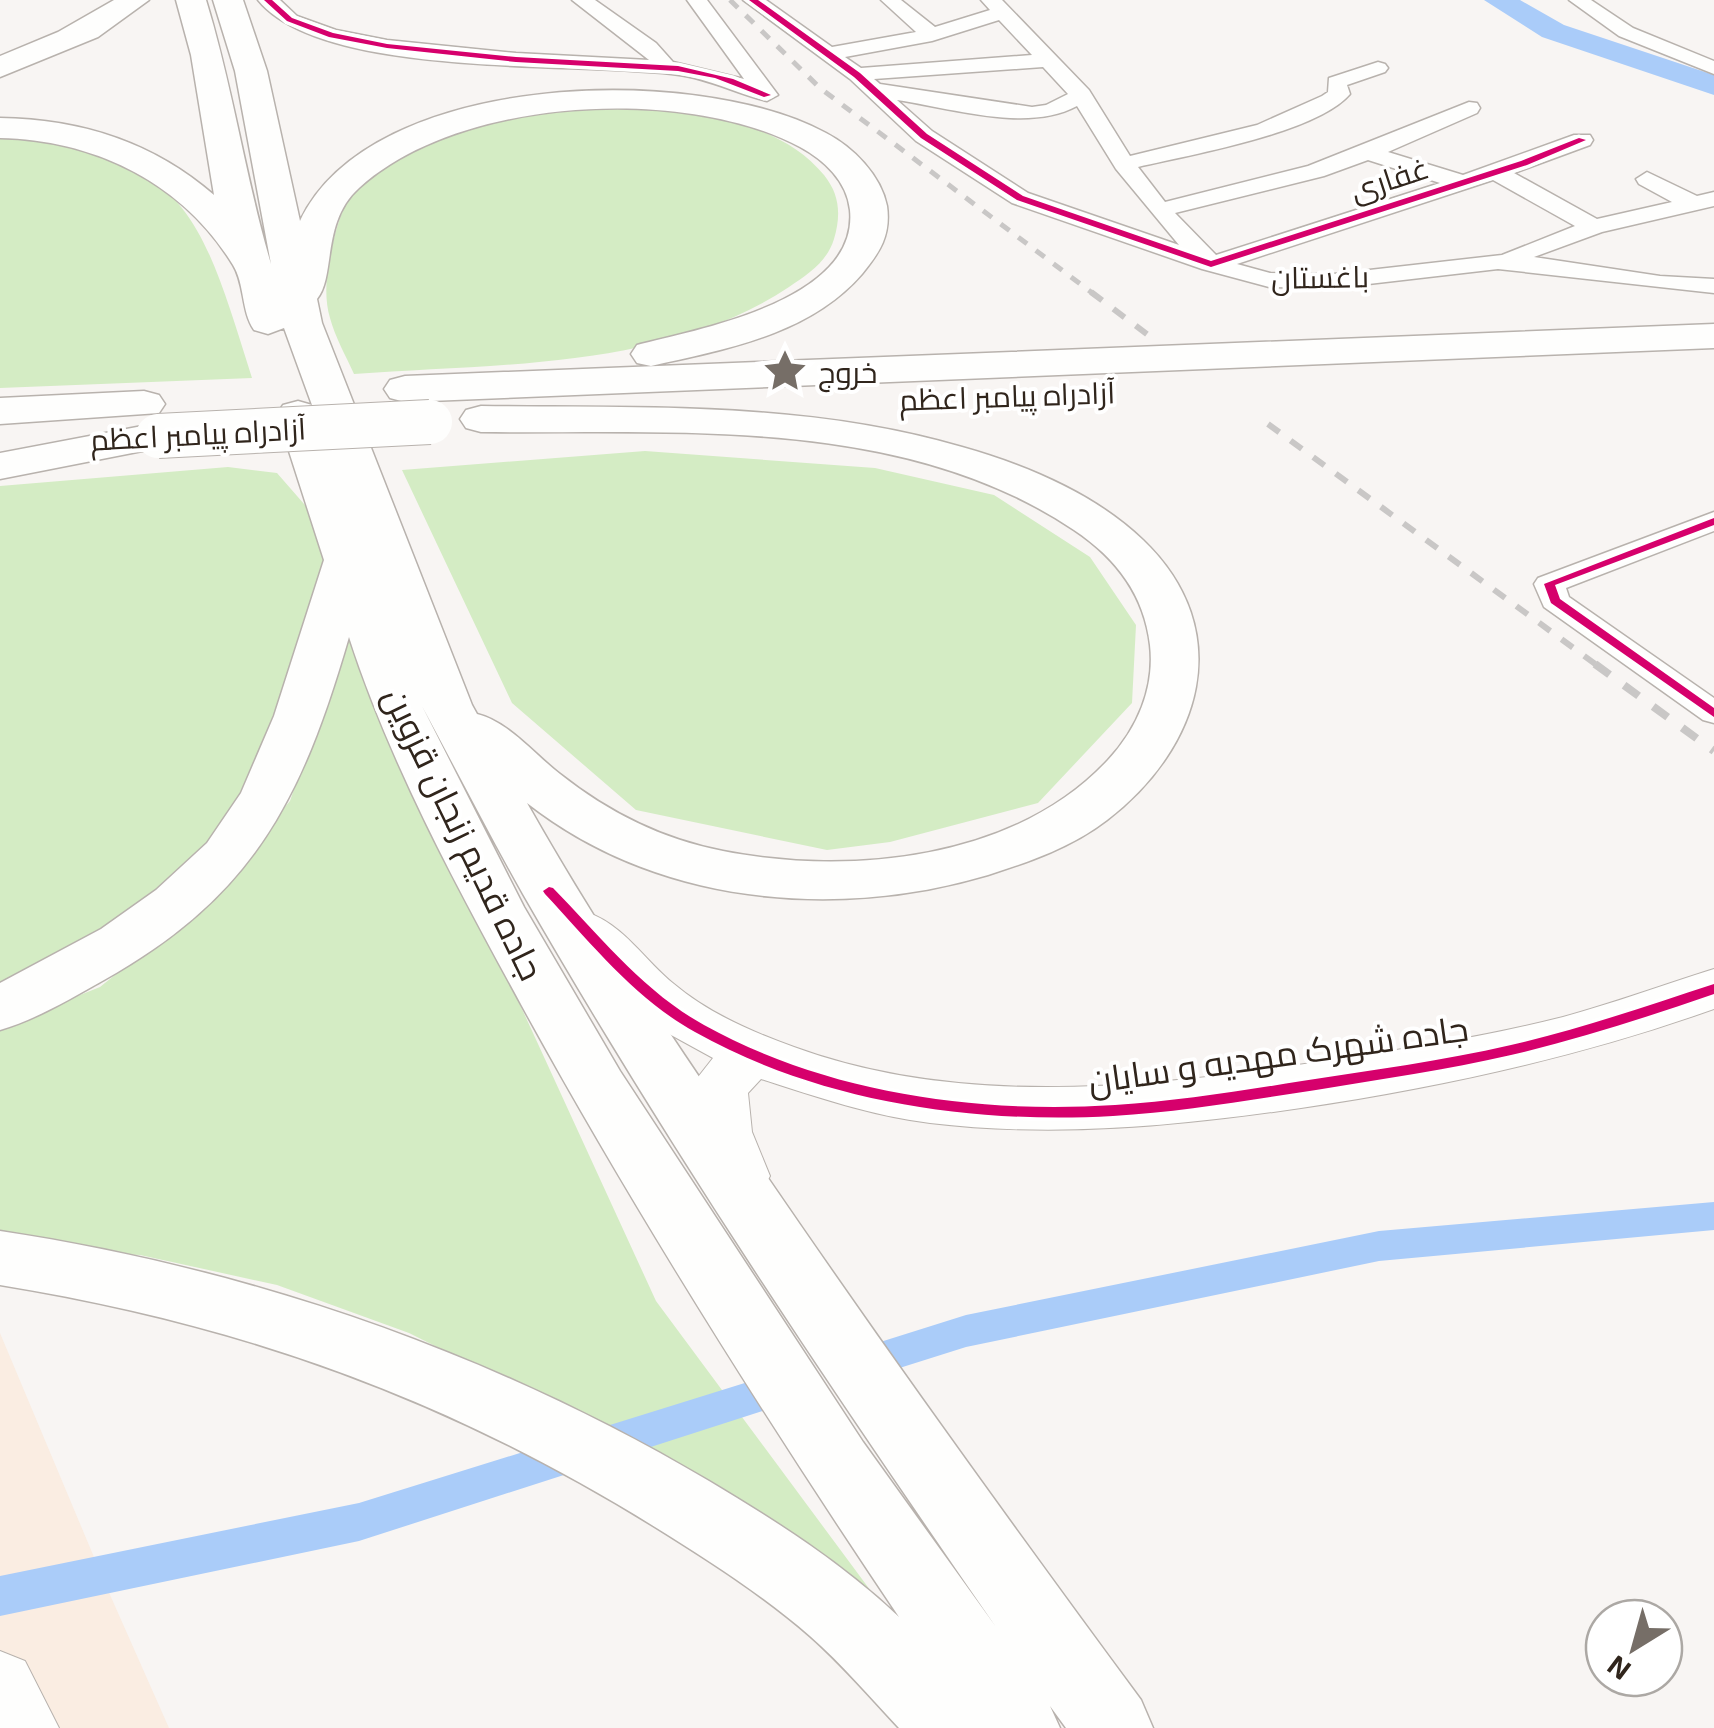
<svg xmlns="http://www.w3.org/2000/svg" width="1714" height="1728" font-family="'Exo 2',Cairo,sans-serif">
<rect width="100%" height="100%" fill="#f8f5f3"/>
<path fill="#faede2" d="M0,1333l107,255 62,140h-169z"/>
<path fill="#d4ecc4" d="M636,107c63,5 145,15 188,68 16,20 17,40 10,64 -7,23 -26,35 -45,48 -125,83 -291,76 -435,87 -8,-18 -19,-37 -24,-56 -7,-23 -3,-52 3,-75 4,-17 9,-35 19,-49 54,-75 201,-83 284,-87z
M0,137c188,15 201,79 252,241l-252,10z
M645,451l230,17 119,27 96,62 46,68 -4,78 -94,100 -148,39 -63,8 -191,-40 -124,-107 -110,-233z
M228,467l49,6 41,47 11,43 -78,228 -89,107 -162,94v-506z
M348,630l308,671 223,301 -230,-149 -240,-120 -132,-48 -137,-30 -140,-6v-222l100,-40 93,-75 97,-111z"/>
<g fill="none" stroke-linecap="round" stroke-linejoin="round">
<path fill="#aaccf9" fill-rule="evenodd" d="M1714,1202v28l-335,31 -413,86 -114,36 -13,-4 -6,-12 6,-12 127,-40 413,-84z
M793,1368l13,5 6,12 -6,12 -447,144 -359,75v-40l359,-73z"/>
<path fill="#aaccf9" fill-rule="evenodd" d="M1484,0h36l44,25 150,50v20l-172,-58z"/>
<g stroke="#b8b2ad" stroke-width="3">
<path id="street" d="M258,0h22l17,16 39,14 51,10 129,13 133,7 -77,-60h23l61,43 17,19 71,17 -57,-79h20l71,95 -11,6c-30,-7 -57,-22 -88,-26 -100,-14 -356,5 -421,-75z
M743,0h23l66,47 84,-15 -35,-32h20l34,27 55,-17 -9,-10h21l87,90 41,66 127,-31 65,-29 6,-4 1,-14 49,-16 7,2 3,4 -3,4 -38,13 3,9c-33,39 -161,61 -212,73l27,35 143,-36 161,-64 8,1 3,5 -3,5 -89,39 75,23 111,-40h16l3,5 -3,5 -76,28 83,46 75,-17 -33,-18 -3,-5 11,-7 50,24 17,-4v14l-112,26 -68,25 126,19 54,3v14l-216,-24 -164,19 -65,-1 -67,-18 -190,-66 -96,-62 -66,-62zM999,20l33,35 -171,13 -16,-11 87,-16zM1043,67l25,27 -22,11 -14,2 -152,-23 -6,-5zM897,100c54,8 131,33 180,6l39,63 63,76 -151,-52 -96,-62zM1368,160l72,23 -224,72 -41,-42 149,-37zM1493,180l82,46 -73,29 -168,19 -64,-1 -33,-9z
M1569,0h22l42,28 81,33v13l-95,-38z
M1714,512v19l-148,57 3,9 145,101v25l-11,-3 -159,-113 -10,-23 4,-6z"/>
</g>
<g stroke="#b8b2ad" stroke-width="2">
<path id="secondary" d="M588,913c35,11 58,49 86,71 34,29 78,48 120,63 169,62 358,40 531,14 80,-12 159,-24 238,-44 51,-14 100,-32 151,-48v40c-135,48 -271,78 -413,99 -123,18 -246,30 -371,15 -58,-7 -113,-26 -169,-44l-13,14 4,39 18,44 -9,16 -20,7 -20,-7 -25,-60 -5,-46 22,-28 -62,-34 -81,-79 -8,-13 8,-13z
M0,1651l25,10 34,67h-59z"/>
</g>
<g stroke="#b8b2ad" stroke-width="3">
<path id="highway" d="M114,0h35l-51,37 -98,40v-21l58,-24z
M176,0h30c27,87 39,177 65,264l-36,-193 -22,-71h30l24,71 33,150c71,-151 397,-158 526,-88 27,14 55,42 61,73 4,29 -7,46 -25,68 -53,61 -136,75 -211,92l-14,-3 -6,-9 6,-9c63,-16 222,-45 213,-135 -3,-29 -26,-50 -50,-63 -116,-62 -342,-50 -441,41 -38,34 -23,88 -42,111l5,24 150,382 5,9c32,8 57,40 83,60 48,38 101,65 163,77 127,25 292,9 385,-91 29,-31 47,-72 42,-115 -6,-51 -34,-87 -76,-115 -171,-115 -396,-96 -593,-98l-15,-4 -6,-9 6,-9 15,-4c161,2 325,-5 481,41 64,18 133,47 181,93 95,91 58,208 -36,280 -35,27 -78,42 -119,55 -154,46 -332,29 -461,-72 73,130 157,252 241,375 121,177 246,350 373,522l12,28h-87l-16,-22 10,22h-161c-29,-31 -57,-64 -89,-92 -47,-41 -102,-76 -155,-109 -208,-129 -414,-203 -655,-242v-54c251,38 490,121 709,250 67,40 133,82 190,136 -133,-198 -262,-401 -377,-611 -65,-119 -131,-240 -173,-369 -47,161 -94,258 -245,343 -34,19 -67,39 -104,50v-47l101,-54 55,-39 51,-47 34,-50 33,-77 50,-156 -47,-146 6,-9 15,-4 14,4 -28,-77 -16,6 -14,-4c-13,-19 -9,-46 -21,-65 -50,-82 -138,-125 -233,-127v-20c80,1 153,24 214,77l-23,-140zM422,706c34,63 66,126 101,188 143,250 309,496 473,733l-133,-185 -243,-371 -96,-164z
M1714,324v24l-1309,54 -15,-4 -6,-9 6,-9 15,-4z
M144,391l15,4 6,9 -6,9 -159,11v-26z
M158,423l15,4 7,9 -7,9 -173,34v-26z"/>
</g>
<use href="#street" fill="#fefefd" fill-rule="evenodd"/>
<use href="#secondary" fill="#fefefd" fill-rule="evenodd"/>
<use href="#highway" fill="#fefefd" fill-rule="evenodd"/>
<path stroke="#c9c7c6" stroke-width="5" stroke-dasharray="11 11" stroke-linecap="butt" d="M730,0l90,88 275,207"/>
<path stroke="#c9c7c6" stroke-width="6" stroke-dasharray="14 14" stroke-linecap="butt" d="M1091,292l65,49
M1268,424l330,242"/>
<path stroke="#c9c7c6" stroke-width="8" stroke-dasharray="18 18" stroke-linecap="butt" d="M1595,664l119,87"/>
<g stroke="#b8b2ad" stroke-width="46" stroke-linecap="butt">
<path id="highway-bridge" d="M158,436l272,-14"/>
</g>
<use href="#highway-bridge" stroke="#fefefd" stroke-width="44"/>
<g stroke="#fff" stroke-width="7">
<path id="cycleway" d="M264,0h8l20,18 41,15 54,11 129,13 162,9 55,13 38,16 -7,2 -49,-19 -37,-7 -162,-9 -129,-14 -58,-11 -42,-16z
M749,0h9l102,73 67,61 96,62 188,65 310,-100 58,-23 7,2 -59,25 -316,102 -194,-67 -96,-62 -67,-61z
M1714,518v7l-159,60 5,14 154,109v9l-163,-114 -7,-19z
M549,887l4,1c47,48 91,104 151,137 122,68 272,89 411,80 63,-4 125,-14 187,-24 70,-11 140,-20 209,-36 69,-16 136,-39 203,-61v10c-67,23 -134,45 -203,61 -64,15 -130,24 -195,35 -67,10 -134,22 -203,26 -141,8 -294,-14 -418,-84 -60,-33 -104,-89 -150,-138l-2,-3z"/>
</g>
<use href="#cycleway" fill="#d6006c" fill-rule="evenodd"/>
</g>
<defs>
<g id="sight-bare" transform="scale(3.45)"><path d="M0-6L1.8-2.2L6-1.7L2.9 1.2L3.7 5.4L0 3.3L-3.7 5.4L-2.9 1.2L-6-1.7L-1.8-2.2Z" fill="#766e67" stroke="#fff" stroke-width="2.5" paint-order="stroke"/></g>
</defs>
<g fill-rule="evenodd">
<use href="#sight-bare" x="785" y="371"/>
</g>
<g text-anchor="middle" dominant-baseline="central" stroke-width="8" stroke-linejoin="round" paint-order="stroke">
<g font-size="30" fill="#30251c" stroke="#fff">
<text transform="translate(1389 178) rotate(-18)">غفاری</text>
<text transform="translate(1320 276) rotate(-1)">باغستان</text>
<text transform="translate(1007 395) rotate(-2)">آزادراه پیامبر اعظم</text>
<text transform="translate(198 433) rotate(-3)">آزادراه پیامبر اعظم</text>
</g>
<g font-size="30" fill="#30251c" stroke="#fff" text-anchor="start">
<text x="818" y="371">خروج</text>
</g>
<g font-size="35" fill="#30251c" stroke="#fff">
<text transform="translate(465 833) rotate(64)">جاده قدیم زنجان قزوین</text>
<text transform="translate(1278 1053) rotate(-8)">جاده شهرک مهدیه و سایان</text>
</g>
</g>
<g transform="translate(1634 1648) rotate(217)"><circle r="48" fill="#ffffff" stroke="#aca8a4" stroke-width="2.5"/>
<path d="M0-8L18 38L0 25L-18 38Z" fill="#766e67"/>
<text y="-15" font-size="28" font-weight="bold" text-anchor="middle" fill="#30251c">N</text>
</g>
</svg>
